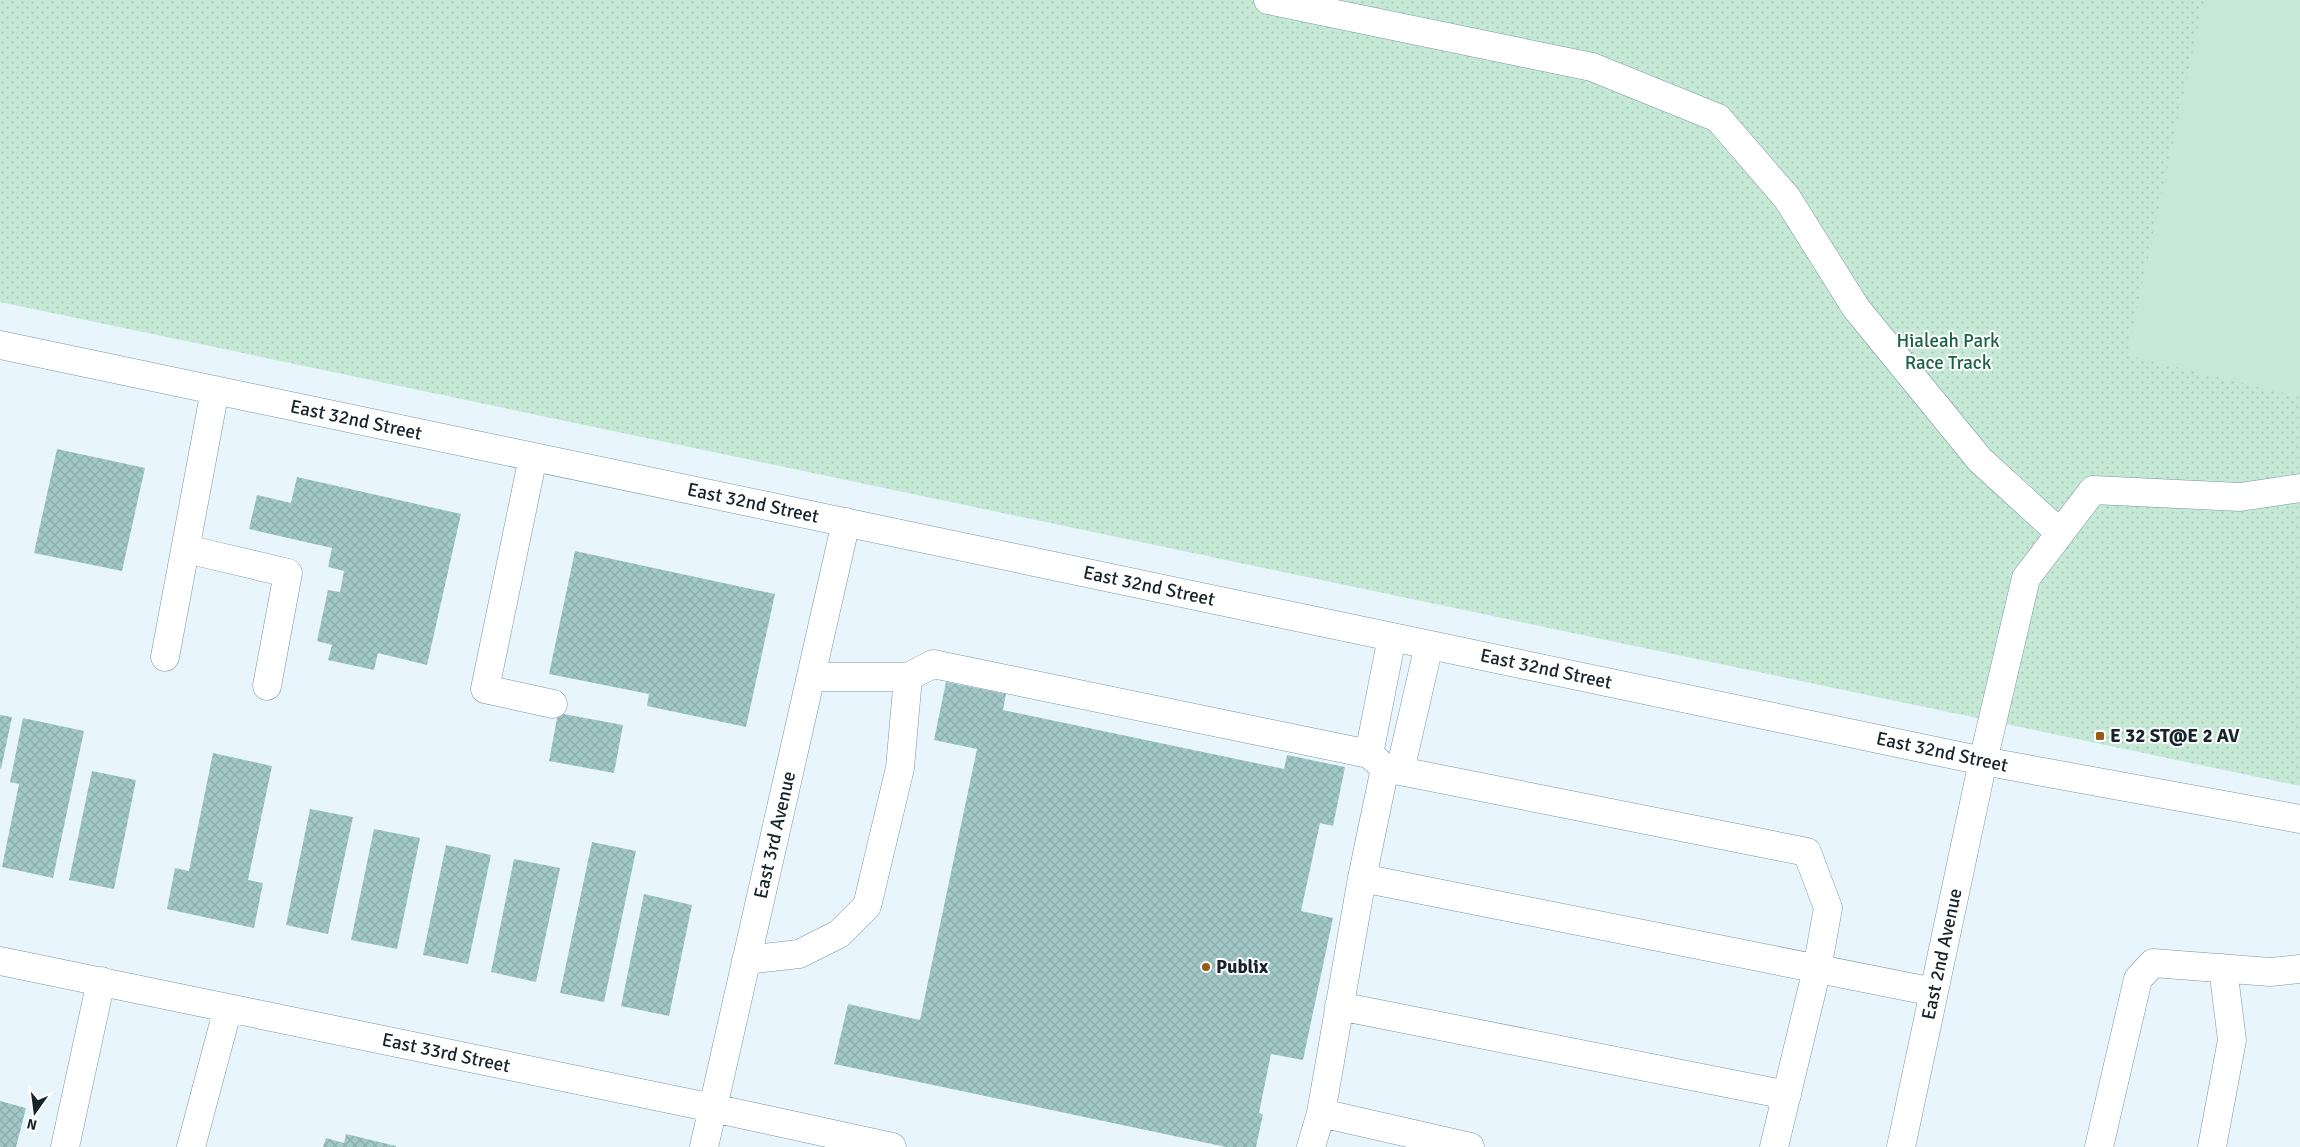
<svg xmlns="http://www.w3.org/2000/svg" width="2300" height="1147" font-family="Signika,sans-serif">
<defs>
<pattern id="grass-dots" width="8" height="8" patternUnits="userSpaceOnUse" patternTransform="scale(1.25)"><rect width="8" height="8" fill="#c6e9d6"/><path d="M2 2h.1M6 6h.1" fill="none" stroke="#a9c8b8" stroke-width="1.8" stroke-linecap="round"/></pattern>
<pattern id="building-cross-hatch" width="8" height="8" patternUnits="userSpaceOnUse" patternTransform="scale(1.25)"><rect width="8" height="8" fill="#a2c9c8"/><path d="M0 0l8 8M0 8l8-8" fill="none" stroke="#8bacac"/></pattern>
</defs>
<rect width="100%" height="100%" fill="#e8f5fc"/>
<path fill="url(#grass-dots)" d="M0,0h2300v786l-2300,-484z"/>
<path fill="#c6e9d6" d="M2204,0h96v397l-173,-42z"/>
<path fill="url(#building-cross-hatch)" d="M57,449l88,19 -23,103 -88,-18z
M297,477l164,37 -34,151 -49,-12 -4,17 -46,-10 4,-15 -15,-4 11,-51 12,2 4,-21 -16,-4 4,-19 -83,-19 8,-34 34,8z
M575,551l200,43 -29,133 -99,-21 2,-12 -100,-20z
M946,682l60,12 -3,16 281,59 3,-14 58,12 -12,59 -13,-3 -19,88 32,7 -30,142 -32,-6 -12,59 4,1 -7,33h-30l-392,-83 14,-60 72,16 57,-271 -43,-9z
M558,713l65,12 -9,48 -65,-12z
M0,715l12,2 -11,52 -1,-1z
M23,718l61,13 -31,147 -51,-11 17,-83 -9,-2z
M213,753l59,13 -24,114 15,3 -9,45 -87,-19 8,-41 14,3z
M92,771l44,9 -22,109 -45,-9z
M310,809l43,8 -25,117 -42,-9z
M374,829l46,9 -23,111 -46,-9z
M592,842l44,9 -32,151 -44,-9z
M446,845l45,10 -23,109 -45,-9z
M514,859l46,9 -24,114 -45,-10z
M644,894l48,11 -23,111 -48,-10z
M0,1101l26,7 -10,39h-16z
M346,1134l50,12v1h-73l3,-9 18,5z"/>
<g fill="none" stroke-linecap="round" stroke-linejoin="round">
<g stroke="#7797a5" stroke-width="29">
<path id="minor" d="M1268,0l324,67 126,51 69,80 69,110 124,152 80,73
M0,345l1983,416 317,58
M533,457l-48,232 68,15
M186,549l102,24 -21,113
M165,657l50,-267
M811,677h97l25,-13 436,90 16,14
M1369,754l23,-117
M1400,771l29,-126
M1362,878l-41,235 149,34
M746,960l53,-6 40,-20 28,-28 33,-138 8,-91
M0,961l713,147 179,39
M1339,1006l448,89
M65,1147l36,-166
M191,1147l37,-139
M704,1147l142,-625
M1311,1147l10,-34
M1774,1147l43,-178 11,-61 -21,-56 -422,-84 -23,110 572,114
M1901,1147l82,-386 43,-183 67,-88 147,7 60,-9
M2099,1147l39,-168 15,-16 117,9 30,-3
M2212,1147l20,-107 -9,-72"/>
</g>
<use href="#minor" stroke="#fff" stroke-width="28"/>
</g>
<g fill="#965b1a" stroke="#fff" stroke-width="2">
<rect x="2095" y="731" width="10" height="10" rx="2.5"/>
<circle cx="1206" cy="967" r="5"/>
</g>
<g text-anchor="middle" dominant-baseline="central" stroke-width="4" stroke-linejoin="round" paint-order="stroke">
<g font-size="19" fill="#1a6245" stroke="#fff">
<text x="1948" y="341">Hialeah Park<tspan x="1948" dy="22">Race Track</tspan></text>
</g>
<g font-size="19" fill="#17242a" stroke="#fff">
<text transform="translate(356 420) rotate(12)">East 32nd Street</text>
<text transform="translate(753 503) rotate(12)">East 32nd Street</text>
<text transform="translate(1149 586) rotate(12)">East 32nd Street</text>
<text transform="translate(1546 669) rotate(12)">East 32nd Street</text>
<text transform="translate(1942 752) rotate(12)">East 32nd Street</text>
<text transform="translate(775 835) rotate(-77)">East 3rd Avenue</text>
<text transform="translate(1942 954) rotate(-78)">East 2nd Avenue</text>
<text transform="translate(446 1053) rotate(12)">East 33rd Street</text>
</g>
<g font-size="19" font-weight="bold" fill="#17242a" stroke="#fff" text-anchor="start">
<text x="2110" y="736">E 32 ST@E 2 AV</text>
<text x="1216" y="967">Publix</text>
</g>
</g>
<g transform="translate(35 1112) rotate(194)" stroke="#ffffff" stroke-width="4" paint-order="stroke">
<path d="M0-4L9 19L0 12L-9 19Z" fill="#17242a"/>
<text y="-8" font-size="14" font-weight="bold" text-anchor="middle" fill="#17242a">N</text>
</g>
</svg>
